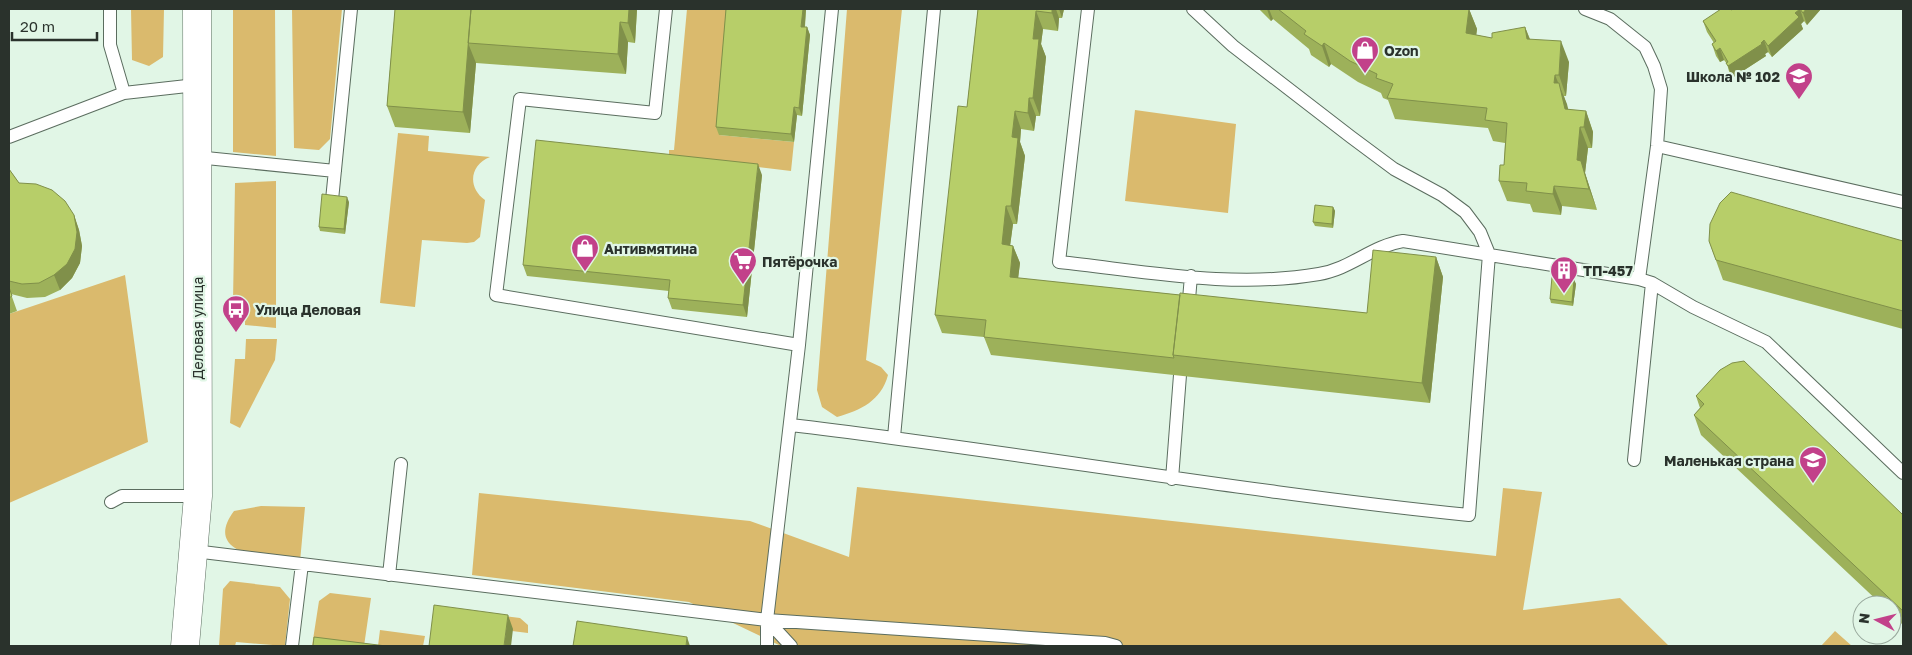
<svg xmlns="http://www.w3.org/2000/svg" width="1912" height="655" font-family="'Golos Text',sans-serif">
<rect width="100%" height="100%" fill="#e1f6e6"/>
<path fill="#daba6d" d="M131,9h33l-1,48 -14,9 -17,-6z
M233,9h42l1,147 -43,-4z
M292,9h50l-12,130 -11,11 -25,-2z
M687,9h43l-11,126 75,7 -3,29 -122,-15v-6h5z
M847,9h55l-36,351 15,7 7,8c-7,26 -27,35 -51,42l-15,-10 -5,-17z
M1135,110l101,14 -8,89 -103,-12z
M398,133l31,3 -1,15 62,6c-20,8 -23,30 -5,43l-5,37 -6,5 -7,1 -45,-3 -7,67 -35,-4z
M276,181v147l-31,-3v-22l-12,-1 2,-119z
M125,275l23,167 -139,61v-189z
M246,339h31l-2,21 -35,68 -10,-5 5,-64h10z
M857,487l639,69 7,-68 39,4 -19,118 97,-12 49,48h-888l-92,-44 -217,-27 7,-82 271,28 99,36z
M261,506l44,1 -5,55c-27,-3 -100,-5 -66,-51z
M230,581l50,6 10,12 -5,47 -49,-4 -1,4h-16l4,-57z
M330,593l41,5 -7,48h-52l7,-45z
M446,609l74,9 8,7v8l-82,-10z
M380,630l45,6 -2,10h-45z
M1835,631l17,15h-31z"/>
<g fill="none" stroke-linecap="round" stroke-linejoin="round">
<g stroke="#5b6d5f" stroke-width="14">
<path id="service" d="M110,9v36l14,48
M666,9l-11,104 -135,-14 -24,196 303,50 33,-336
M1088,9l-29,253c85,9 174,27 260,12 31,-5 53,-28 84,-33l236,38 13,4 41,24 73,35 137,131
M1585,9l25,10 35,28 9,19 7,23 -4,57 -18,133
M9,137l115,-44 72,-8
M1657,146l246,56
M196,157l139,14
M332,200l19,-191
M1188,311l3,-35
M799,345l-32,275 338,23 11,3
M791,425c227,27 451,67 678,90l20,-261 -9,-22 -15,-20 -23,-17 -48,-26 -43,-32 -118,-91 -40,-37
M894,437l40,-428
M1634,460l18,-177
M1172,479l8,-104
M111,502l11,-6h76
M194,551l573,69v26
M389,575l12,-111
M767,620l24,26
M292,646l10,-82"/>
</g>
<g stroke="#5b6d5f" stroke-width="29">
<path id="tertiary" d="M185,646l13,-150 -1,-487"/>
</g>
<use href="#service" stroke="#fff" stroke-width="12"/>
<use href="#tertiary" stroke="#fff" stroke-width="28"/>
</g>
<path fill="#9db15a" d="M395,9h242l-2,34 -7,-1 -2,32 -150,-11 -6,70 -75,-6 -8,-21z
M726,9h80l-1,18h2l3,8 -8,81 -5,-1 -3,27 -75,-7 -3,-8z
M978,9h86l-2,9h-3l-1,13 -15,-2 -2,15 5,13 -6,59h-4l-2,15 -13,-2 -1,13 5,14 -8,68h-4l-3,21 3,1 7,17 -2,15 162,17 187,18 69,-56 7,20 -13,126 -439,-48 -7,-18 -42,-4 -7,-18 32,-208z
M1259,9h210l8,20 -1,6 16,3 33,-11 5,12 39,23 -3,34h-2l4,14 18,1 7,21 -1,16h-4l-3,25 12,37 -35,-4 -1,9 -28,-3 -3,-8 -23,-3 -8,-20 5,-16 1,-22 -12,-2 -5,-13 -93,-9 -7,-19 -5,-2 -2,-5 -23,-11 -27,-18 -2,3 -18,-12 -2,-6 -36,-30 -2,2z
M1821,9l-14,16 -3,-4 -3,3 2,5 -31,28 -4,-5 -3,2 1,2 -34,22 -2,-3 -3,-11 -3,-4 -4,2 -4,-6 -4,-12 2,-1 -7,-11 -4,-11 28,-11z
M9,169l10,14 55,32 5,15 3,16 -2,17 -8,15 -12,12 -15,7 -18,1 -16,-4 6,17 -8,3z
M762,175l-15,142 -75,-8 -4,-11 1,-7 -142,-15 -4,-11z
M349,202l-4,32 -25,-3 -1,-4z
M1333,207l2,4 -2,17 -18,-2 -2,-4z
M1709,241h194v88l-180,-49z
M1574,280l2,4 -3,22 -22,-3 -1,-4z
M1696,396l207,119v110l-11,-11v-9h-10l-181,-170 -7,-20 6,-7z"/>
<path fill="#80904a" d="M471,9l-3,34 8,20 -6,70 -7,-21z
M629,9h8l-2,34 -7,-20z
M803,9h3l-2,26 -3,-8z
M1052,9h4l3,9 -1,13 -6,-18z
M1059,9h5l-2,9z
M1267,9h2l4,10 -2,2z
M1469,9l8,20 -3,25 -8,-21z
M1800,9l4,12 -3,3 2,5 -31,28 -4,-11 27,-33z
M1806,9h15l-14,16 -4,-12z
M1036,11l7,18 -2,15 5,13 -6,59 -7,-18v-59z
M620,22l8,20 -2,32 -8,-20z
M807,27l3,8 -8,81 -3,-8z
M1525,27l8,21 -6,-9z
M1764,40l4,12 -3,2 1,2 -34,22 -4,-12z
M1561,41l8,21 -3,34 -7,-21z
M1324,43l7,21 -2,3 -7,-21z
M1720,48l4,12 -4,2 -4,-11z
M1555,75l12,29 6,26 -19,-47z
M1029,98l7,18 -2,15 -6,-18z
M794,107l3,8 -3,27 -3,-8z
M1015,111l6,18 -1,13 5,14 -8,68 -6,-18 1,-69z
M1586,111l7,21 -1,16 -8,-21z
M1580,127l8,21 -3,25 12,37 -8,-21 -12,-29z
M758,164l4,11 -15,142 -4,-12z
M1554,186l8,20 -1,9 -8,-21z
M347,197l2,5 -4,32 -1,-5z
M1006,206l7,18 -5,38 -6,-18z
M1333,207l2,4 -2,17 -1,-4z
M74,215l5,15 3,16 -2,17 -8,15 -12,12 -6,-15z
M1013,246l7,17 -4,32 -6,-18z
M1436,257l7,20 -13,126 -8,-20z
M1574,280l2,4 -3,22 -1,-4z
M508,615l5,14 -2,17h-7z
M687,637l3,9h-4z"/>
<path fill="#b7ce69" stroke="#80904a" d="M395,9h76l-8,103 -76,-6z
M471,9h158l-1,14 -8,-1 -2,32 -150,-11z
M726,9h77l-2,18h6l-8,81 -5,-1 -3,27 -75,-7z
M978,9h74v4l-16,-2 -3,28h6l-6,59h-4l-1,15 -13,-2 -3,26 6,1 -7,68h-5l-4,38 11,2 -3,31 170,18 -7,60 1,3 -190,-21 2,-17 -51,-5 23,-209 9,1z
M1278,9h191l-3,24 26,5v-5l33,-6 2,12 34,2 -2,34h-4l-1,8h5l6,26 21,2 -2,16h-4l-3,33 4,1 8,28 -35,-3 -1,8 -27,-3 1,-8 -28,-2 1,-16h4l3,-42 -22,-3 2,-12 -100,-10 6,-14 -17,-6 1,-4 -27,-13 -26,-18 -2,3 -18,-12 2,-3z
M1721,9h10v1l2,-1h73l-3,4 -3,-4 -5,4 4,4 -31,29 -4,-6 -3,3 1,1 -34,22 -2,-3 2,-1 -8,-14 -4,3 -4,-7 4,-3 -13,-20z
M536,140l222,24 -15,141 -75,-7 2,-18 -147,-15z
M9,169l10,14 17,1 16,6 13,11 9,14 3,17 -2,17 -8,15 -13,11 -15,8 -17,1 -13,-3z
M1731,192l172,49v70l-187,-51 -7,-19 1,-17 10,-21z
M322,194l25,3 -3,32 -25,-2z
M1315,205l18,2 -1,17 -19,-2z
M1373,250l63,7 -14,126 -249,-28 7,-62 187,20z
M1552,277l22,3 -2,22 -22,-3z
M9,287l3,9 -3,2z
M1744,361l159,154v96l-209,-196 10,-11 -8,-8 24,-26 12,-7z
M434,605l74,10 -4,31h-75z
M577,621l110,16 -1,9h-113z
M314,637l72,9h-73z"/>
<defs>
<g id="shop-pin" transform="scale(1.4375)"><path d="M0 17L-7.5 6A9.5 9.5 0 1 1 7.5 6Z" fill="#c2418a" stroke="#e1f6e6"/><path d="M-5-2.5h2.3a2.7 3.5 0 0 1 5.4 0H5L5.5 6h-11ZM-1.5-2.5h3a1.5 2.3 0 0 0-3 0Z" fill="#fff"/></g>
<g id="school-pin" transform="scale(1.4375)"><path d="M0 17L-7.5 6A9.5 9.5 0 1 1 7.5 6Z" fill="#c2418a" stroke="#e1f6e6"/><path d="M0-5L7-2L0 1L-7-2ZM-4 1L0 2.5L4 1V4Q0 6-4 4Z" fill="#fff"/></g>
<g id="supermarket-pin" transform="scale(1.4375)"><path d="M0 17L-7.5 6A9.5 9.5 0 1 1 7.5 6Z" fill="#c2418a" stroke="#e1f6e6"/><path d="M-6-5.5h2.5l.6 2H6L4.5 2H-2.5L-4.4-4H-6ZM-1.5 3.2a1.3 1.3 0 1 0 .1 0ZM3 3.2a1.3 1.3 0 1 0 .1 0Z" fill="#fff"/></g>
<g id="building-pin" transform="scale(1.4375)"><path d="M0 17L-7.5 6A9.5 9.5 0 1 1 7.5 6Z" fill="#c2418a" stroke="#e1f6e6"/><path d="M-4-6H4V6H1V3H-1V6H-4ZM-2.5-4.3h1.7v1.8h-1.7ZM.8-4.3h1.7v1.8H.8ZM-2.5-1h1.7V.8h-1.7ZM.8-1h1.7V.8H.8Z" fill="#fff"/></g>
<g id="bus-pin" transform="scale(1.4375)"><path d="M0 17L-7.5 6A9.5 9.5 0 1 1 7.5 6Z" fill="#c2418a" stroke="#e1f6e6"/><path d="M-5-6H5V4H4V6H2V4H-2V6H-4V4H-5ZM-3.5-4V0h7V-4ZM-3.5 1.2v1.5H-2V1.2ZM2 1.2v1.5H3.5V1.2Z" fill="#fff"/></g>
</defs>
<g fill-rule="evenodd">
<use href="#shop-pin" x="1365" y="50"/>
<use href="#school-pin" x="1799" y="76"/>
<use href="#shop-pin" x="585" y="248"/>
<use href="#supermarket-pin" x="743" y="261"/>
<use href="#building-pin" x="1564" y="270"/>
<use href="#bus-pin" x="236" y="309"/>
<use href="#school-pin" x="1813" y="460"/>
</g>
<g text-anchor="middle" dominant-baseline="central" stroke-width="4.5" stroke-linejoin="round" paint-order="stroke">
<g font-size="14" font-weight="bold" fill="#2a322c" stroke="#e1f6e6" text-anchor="start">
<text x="1384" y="50">Ozon</text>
<text x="1780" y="76" text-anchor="end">Школа № 102</text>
<text x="604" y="248">Антивмятина</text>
<text x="762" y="261">Пятёрочка</text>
<text x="1583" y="270">ТП-457</text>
<text x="255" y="309">Улица Деловая</text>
<text x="1794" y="460" text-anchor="end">Маленькая страна</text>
</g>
<g font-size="14" fill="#2a322c" stroke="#e1f6e6">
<text transform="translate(197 328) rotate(-90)">Деловая улица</text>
</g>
</g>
<rect width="1912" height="655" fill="none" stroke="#2a322c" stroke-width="20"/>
<g transform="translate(1877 620) rotate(277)"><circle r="24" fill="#e1f6e6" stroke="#98a89c"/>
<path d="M0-4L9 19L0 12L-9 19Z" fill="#c2418a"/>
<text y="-8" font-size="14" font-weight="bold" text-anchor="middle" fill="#2a322c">N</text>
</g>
<path d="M12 32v8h85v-8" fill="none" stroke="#2a322c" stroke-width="2.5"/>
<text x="20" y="32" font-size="15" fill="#2a322c" stroke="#e1f6e6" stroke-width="4" paint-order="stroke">20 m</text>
</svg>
